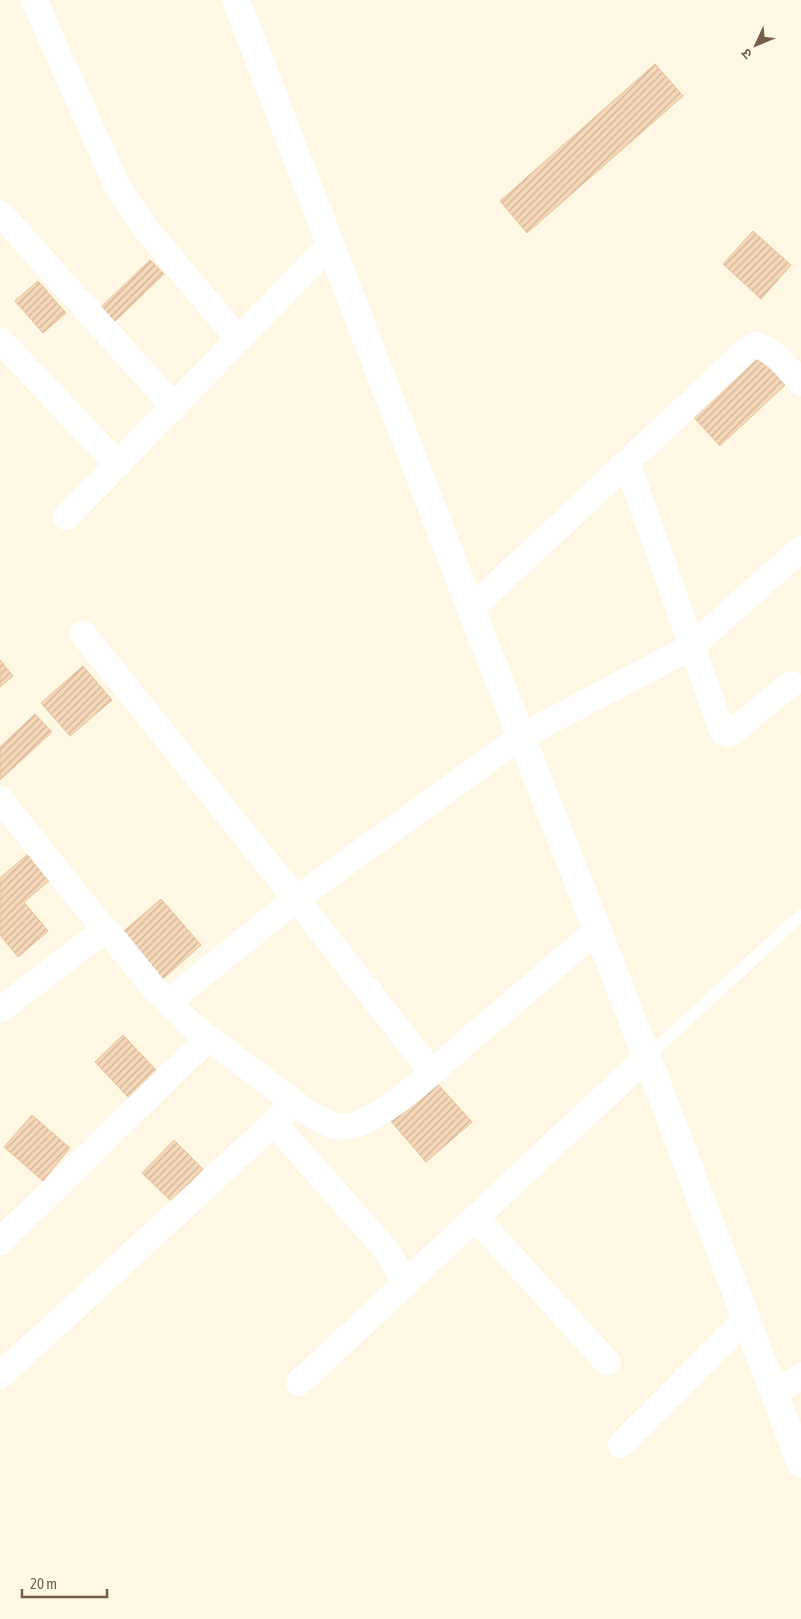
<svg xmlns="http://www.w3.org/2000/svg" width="801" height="1619" font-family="'Asap Condensed','Noto Sans Devanagari',sans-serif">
<defs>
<pattern id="building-hatch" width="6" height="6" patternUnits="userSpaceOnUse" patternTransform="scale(1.25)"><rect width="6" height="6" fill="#f6d8b9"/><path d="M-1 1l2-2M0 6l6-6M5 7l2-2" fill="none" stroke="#ccb298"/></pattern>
</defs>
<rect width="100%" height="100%" fill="#fef7e4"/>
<path fill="url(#building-hatch)" stroke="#eac098" d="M655,64l28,32 -156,137 -27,-32z
M753,231l38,34 -30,34 -38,-35z
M150,260l14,14 -55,53 -14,-14z
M38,281l28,32 -23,20 -28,-32z
M753,350l32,35 -65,61 -32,-35z
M0,660l13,16 -13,11z
M83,666l29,34 -42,36 -29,-33z
M35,714l17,18 -52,48v-33z
M28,854l22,26 -26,22 24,29 -30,26 -18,-22v-57z
M161,899l40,46 -44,39 -40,-47z
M123,1035l34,36 -28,27 -34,-36z
M435,1081l37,41 -46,40 -36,-42z
M32,1115l38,33 -27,33 -39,-34z
M174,1140l29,29 -31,33 -30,-29z"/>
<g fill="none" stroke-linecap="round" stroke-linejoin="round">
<path stroke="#fff" stroke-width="12" d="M647,1057l154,-142"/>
<path stroke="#fff" stroke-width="26" d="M34,0l84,188 29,42 92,110
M0,213l174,194
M0,340l118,125
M627,462l95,269 6,3 4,-2 59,-48
M66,517l265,-273
M471,609l276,-259 8,-5c20,5 33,24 46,38
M83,634l213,265 226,-163 169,-89 110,-98
M0,799l107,134
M168,1002l128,-103 136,173
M0,1010l88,-68 15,-7 7,-1 42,52 36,36 119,90c12,7 27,17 42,14 34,-5 96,-65 123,-89 42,-35 83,-71 125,-107
M274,1123l111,126 21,33
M476,1218l131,144
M0,1242l208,-204
M0,1376l274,-253 20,-21
M299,1383l348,-326
M775,1393l26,-17
M621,1445l125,-126"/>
<path stroke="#fff" stroke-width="28" d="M236,0l235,609 176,448 154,407"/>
</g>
<g transform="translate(756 45) rotate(226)" stroke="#fffaec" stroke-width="4" paint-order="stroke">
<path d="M0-4L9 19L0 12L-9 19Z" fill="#795e47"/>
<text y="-8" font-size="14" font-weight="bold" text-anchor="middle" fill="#795e47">उ</text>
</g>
<path d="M22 1589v8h85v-8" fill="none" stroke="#795e47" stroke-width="2.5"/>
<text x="30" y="1589" font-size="15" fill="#795e47" stroke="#fffaec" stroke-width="4" paint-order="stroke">20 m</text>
</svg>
